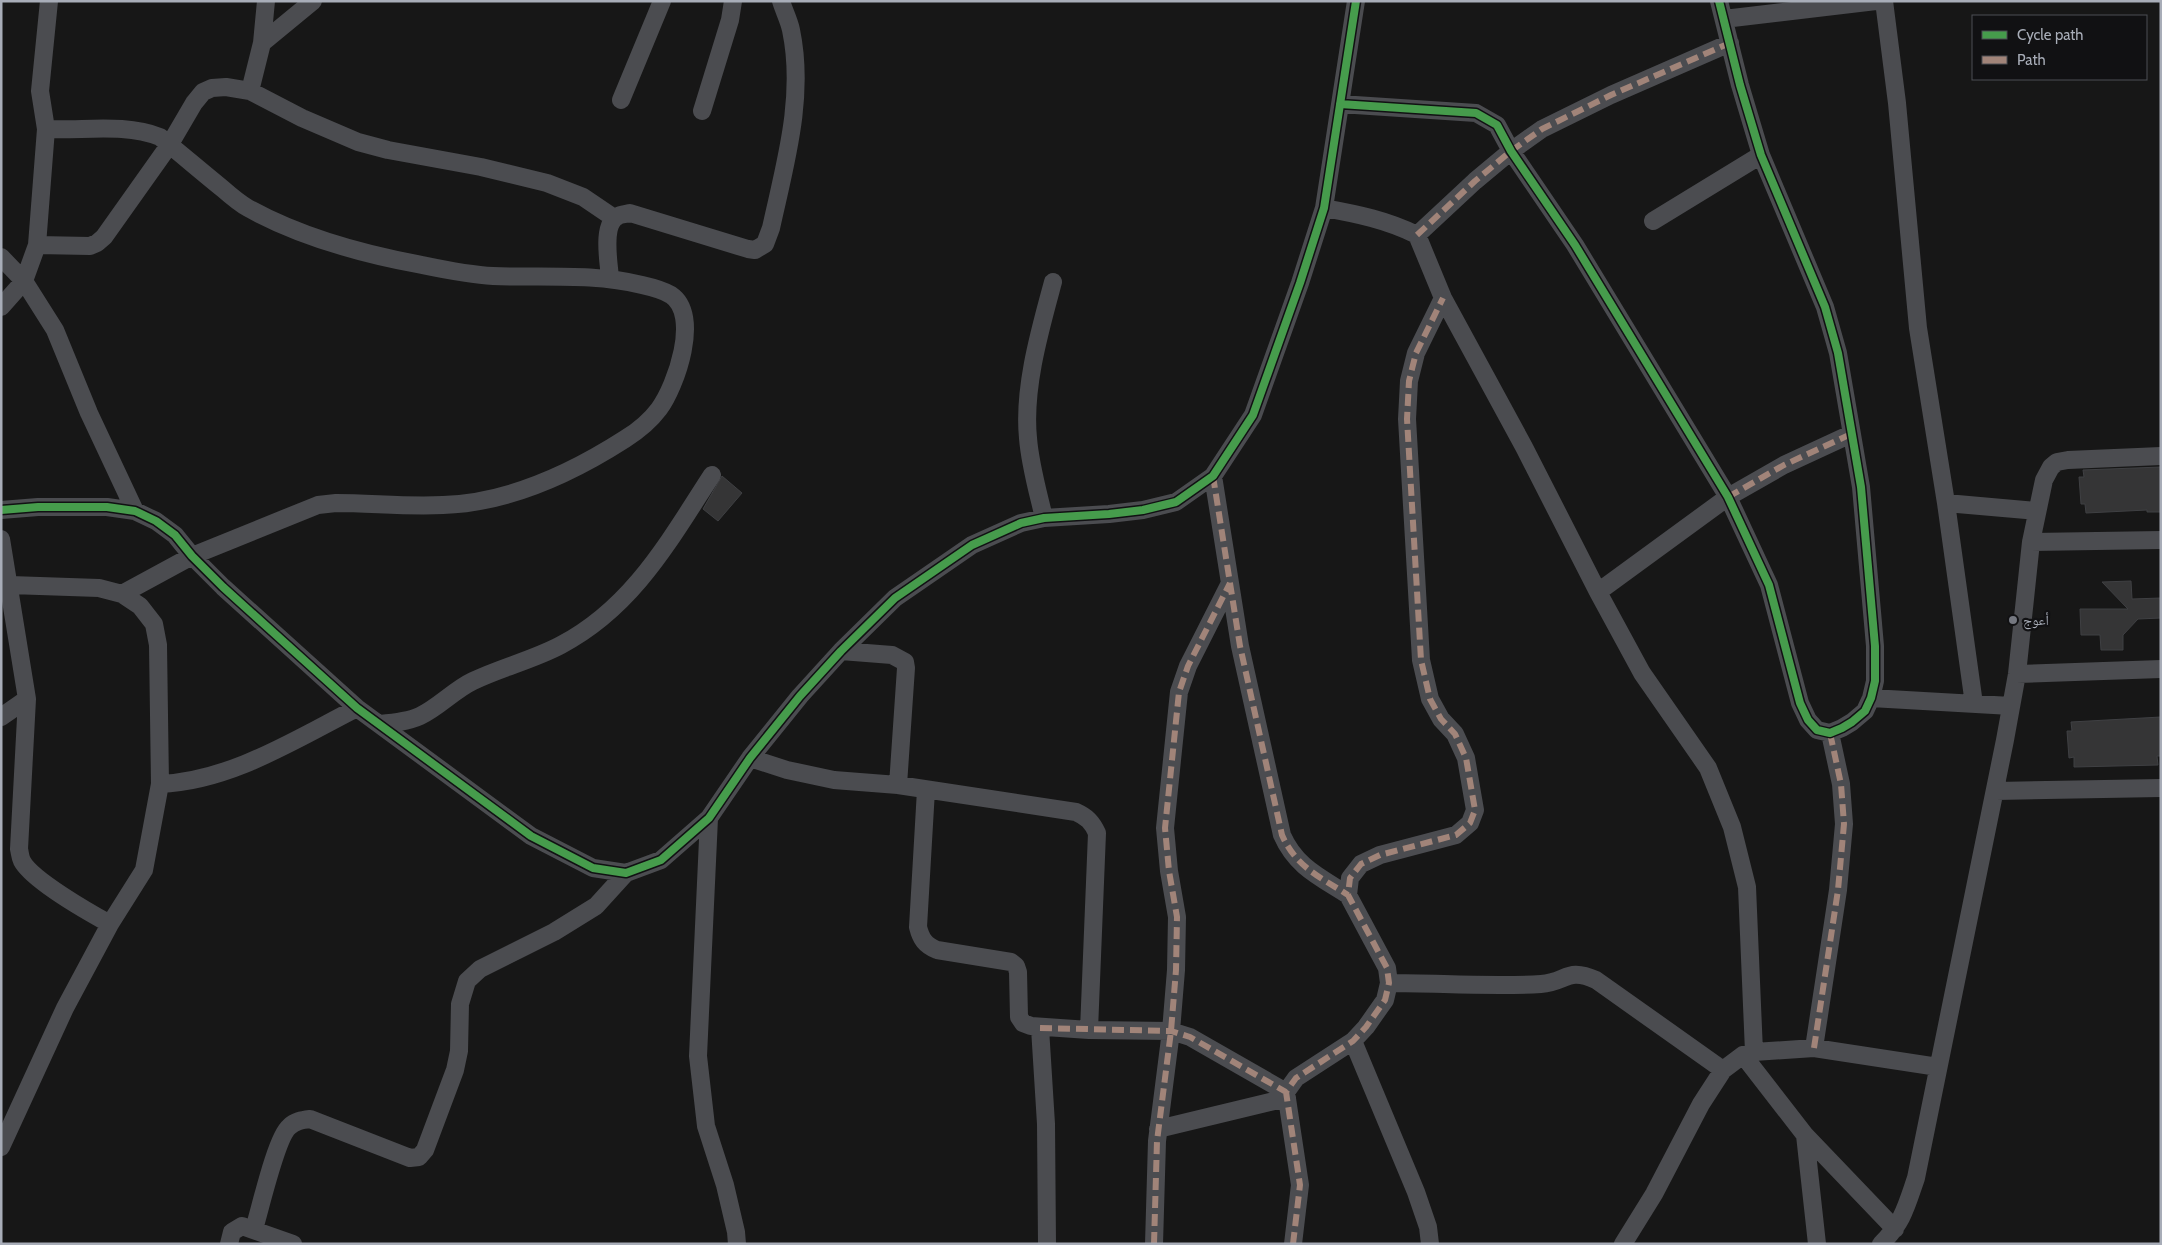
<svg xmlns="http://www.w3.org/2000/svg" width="2162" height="1245" font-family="Cabin,'Noto Naskh Arabic',sans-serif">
<rect width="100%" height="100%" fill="#171717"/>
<path fill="#353536" stroke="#3f4043" d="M2161,467v45h-14v-2l-61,3 -1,-9h-4l-2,-27h5l-1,-7z
M722,476l20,17 -24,28 -15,-12z
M2131,581l1,18 29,-1v20l-23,1 -15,16v15h-22l-1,-15h-19l-1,-26h48l-26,-27z
M2161,717v39h-4l1,9 -84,2v-10l-5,1 -2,-27h5l-1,-9z"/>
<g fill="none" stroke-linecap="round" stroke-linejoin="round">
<path stroke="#4b4c50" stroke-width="18" d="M1884,1l13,102 21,225 28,175 28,201
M1724,19l152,-18
M262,43l51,-42
M250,91l12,-48 4,-42
M621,100l41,-99
M1340,104l136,9 21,12 14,26 64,94 153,252 41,88 31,118 8,17 9,10 13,3 12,-5 10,-6 13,-11 6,-13 4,-17v-35l-14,-159 -23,-134 -13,-46 -64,-152 -21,-70 -21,-84
M702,111l28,-91 3,-19
M46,129c37,2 79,-6 114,8 21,17 42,35 63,52 8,7 16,14 25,19 54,30 114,46 174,57 24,5 48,10 71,11 50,2 100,-3 149,9 9,2 21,5 29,10 30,20 5,91 -12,114 -9,12 -21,22 -34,30 -53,34 -118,64 -182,66 -35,2 -72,-2 -107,-2l-18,2 -126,51 -70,38
M1324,208c33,6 63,12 93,27l26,63 81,149 74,145 44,81 66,95 24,59 15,60 7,165
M1653,221l108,-66
M1417,235l58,-54 36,-30 31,-22 69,-34 119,-52
M37,245l53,1 7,-3 7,-6 66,-93 24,-41 9,-11 9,-4 14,-1 24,4 52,27 56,24 30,8 93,17 66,16 36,14 31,21
M1,257l23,24 31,49 34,83 46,98
M610,278c-1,-15 -9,-54 8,-62 3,-2 8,-2 12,-3l118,36 7,1 10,-6 6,-16c14,-64 34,-131 20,-198 -2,-10 -7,-19 -10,-29
M1,307l23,-26 13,-36 9,-116 -6,-38 9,-90
M1213,476l27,170 42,189c14,32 38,42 66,60
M1946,503l91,8
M1,510l37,-3h69l28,4 21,10 19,14 17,21 31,31 134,121 174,128 62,32 33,5 35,-13 48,-42 41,-60 50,-62 41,-45 54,-53 77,-53 49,-22 23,-5 65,-4 34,-4 33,-8 37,-26 40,-61 47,-132 24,-75 32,-207
M1044,518c-6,-26 -14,-53 -16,-80 -5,-50 12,-108 25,-156
M1,539l26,160 -8,150c1,4 1,8 3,12 10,19 68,52 88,63
M2031,542l130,-2
M1,590l9,-5 89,3 23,6 18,12 14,18 4,21 2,139
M1598,592l130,-95 56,-32 67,-31
M841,651l51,4 13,7 1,6 -8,117
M2017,674l144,-5
M1871,698l140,8
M1,717l26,-18
M379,724c13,-1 28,-2 41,-8 19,-9 34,-26 53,-35 29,-14 60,-21 88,-36 72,-38 108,-104 151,-170
M750,758l37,12 47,10 64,5 178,27c11,5 16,10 21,21l-8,197
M926,790l-8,137c3,12 7,18 19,23l74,12 5,4 2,6 1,45 4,6 8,3 58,4 82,1 19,6 96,55
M1996,791l165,-3
M709,818l-11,238 8,70 19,59 11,47 1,12
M1389,983c50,0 102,4 152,1 26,-2 26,-17 55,-4l127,90
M1040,1028l6,96 1,120
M1353,1041l63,151 12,35 2,17
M1814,1048l24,-158 6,-66 -3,-40 -11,-51
M1743,1055l62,80 90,94
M1158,1129l129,-31
M1805,1135l12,109
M1,1147l64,-139 45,-84 34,-54 16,-86c71,-3 136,-45 197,-76
M254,1229c6,-19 22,-91 35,-102 6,-6 13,-7 21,-8l100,39 9,-1 6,-7 30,-80 4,-19 1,-47 7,-23 13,-12 74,-37 42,-26 30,-33
M229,1244l3,-12 10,-6 51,18
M1154,1244l3,-103 14,-110 5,-61 1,-53 -8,-46 -4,-43 14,-136 9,-26 42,-83
M1293,1244l7,-59 -14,-93 10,-14 57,-37 13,-14 19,-27 4,-17 -2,-15 -39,-73 2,-17 11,-14 19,-9 76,-20 14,-12 5,-13 -9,-52 -11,-24 -14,-15 -11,-20 -9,-39 -14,-241 2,-38 7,-28 27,-55
M1623,1244l31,-50 47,-90 22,-34 20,-15 11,-3 60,-4 124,19
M1881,1244c22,-22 25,-37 35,-66l89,-438 12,-66 14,-132 13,-62 7,-13 6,-5 11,-2 93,-4"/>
<path stroke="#a18479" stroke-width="6" stroke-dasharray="12 6" stroke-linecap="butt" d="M1417,235l58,-54 36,-30 31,-22 69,-34 119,-52 1,4
M1213,476l27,170 42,189c14,32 38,42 66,60
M1728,497l56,-32 67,-31
M1040,1028l131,3 19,6 96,55
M1814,1048l24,-158 6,-66 -3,-40 -11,-51
M1154,1244l3,-103 14,-110 5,-61 1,-53 -8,-46 -4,-43 14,-136 9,-26 42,-83
M1293,1244l7,-59 -14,-93 10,-14 57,-37 13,-14 19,-27 4,-17 -2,-15 -39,-73 2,-17 11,-14 19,-9 76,-20 14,-12 5,-13 -9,-52 -11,-24 -14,-15 -11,-20 -9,-39 -14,-241 2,-38 7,-28 27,-55"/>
<g stroke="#111113" stroke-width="11">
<path id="cycleway" d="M1340,104l136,9 21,12 14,26 64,94 153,252 41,88 31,118 8,17 9,10 13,3 12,-5 10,-6 13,-11 6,-13 4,-17v-35l-14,-159 -23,-134 -13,-46 -64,-152 -21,-70 -21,-84
M1,510l37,-3h69l28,4 21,10 19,14 17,21 31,31 134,121 174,128 62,32 33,5 35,-13 48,-42 41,-60 50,-62 41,-45 54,-53 77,-53 49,-22 23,-5 65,-4 34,-4 33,-8 37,-26 40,-61 47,-132 24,-75 32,-207"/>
</g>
<use href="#cycleway" stroke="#469c4c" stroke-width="8"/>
</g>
<circle fill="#757880" stroke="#111113" stroke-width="2" cx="2013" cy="620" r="5"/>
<g text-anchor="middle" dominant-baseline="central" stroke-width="4.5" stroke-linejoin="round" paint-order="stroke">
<g font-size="14" fill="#a8adb8" stroke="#111113" text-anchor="start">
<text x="2023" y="620">أعوج</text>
</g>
</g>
<rect width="2162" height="1245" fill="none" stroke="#a8adb8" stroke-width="5"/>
<rect x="1972" y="15" width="175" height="65" fill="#111113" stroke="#4d4f55"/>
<rect x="1982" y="31" width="25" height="8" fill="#469c4c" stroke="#4d4f55"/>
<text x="2017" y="40" font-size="15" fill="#a8adb8">Cycle path</text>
<rect x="1982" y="56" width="25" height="8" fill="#a18479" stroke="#4d4f55"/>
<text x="2017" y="65" font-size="15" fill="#a8adb8">Path</text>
</svg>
